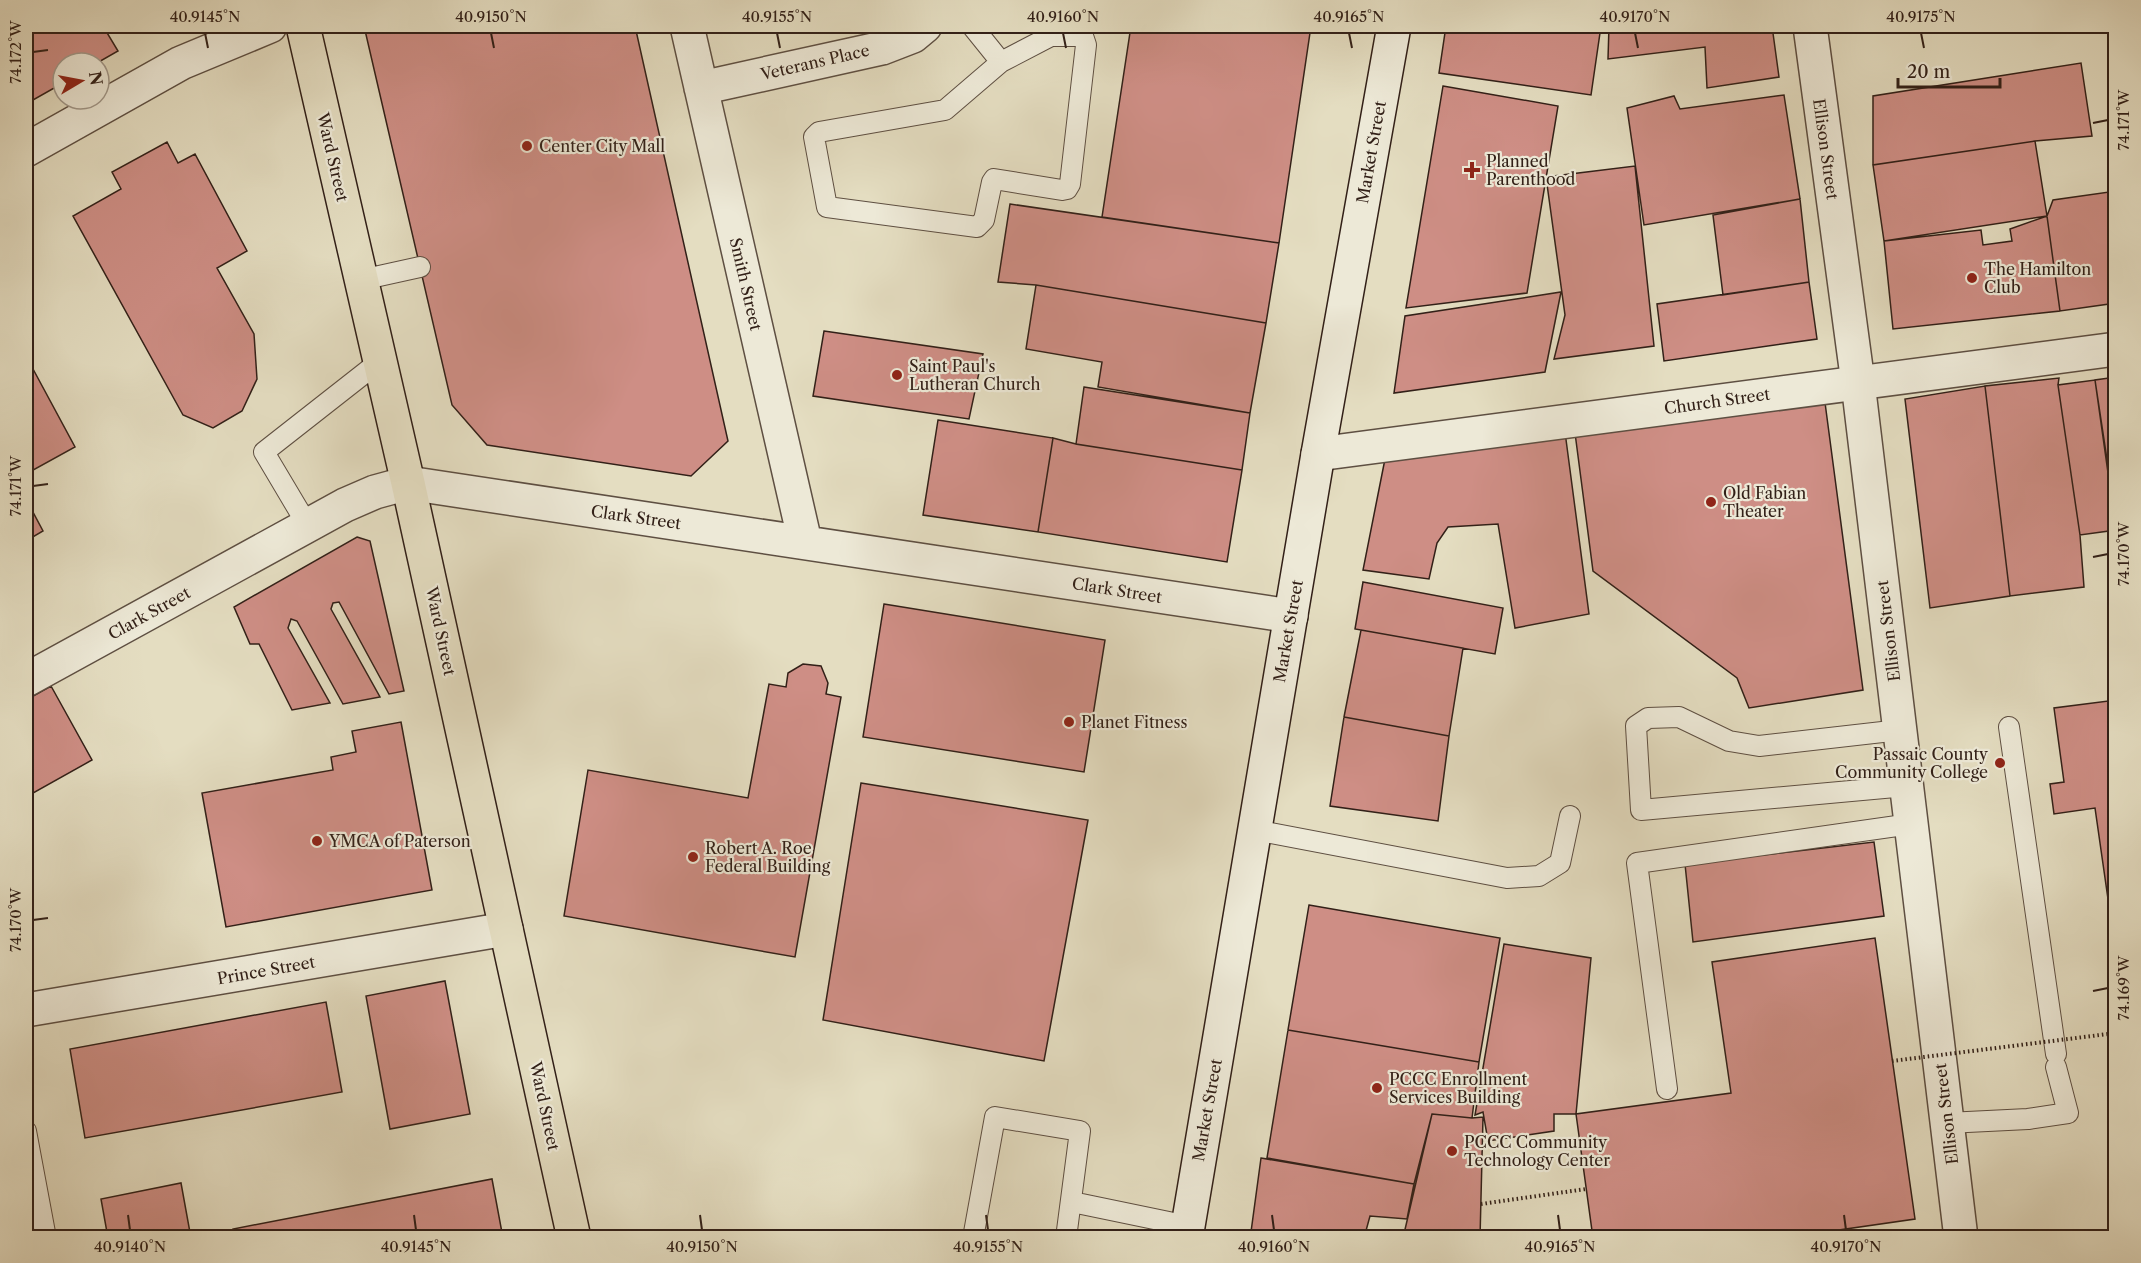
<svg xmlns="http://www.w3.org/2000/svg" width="2141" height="1263" font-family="'Libre Caslon Text',serif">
<rect width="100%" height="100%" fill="#e4ddc1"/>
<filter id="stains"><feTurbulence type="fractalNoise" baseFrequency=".00333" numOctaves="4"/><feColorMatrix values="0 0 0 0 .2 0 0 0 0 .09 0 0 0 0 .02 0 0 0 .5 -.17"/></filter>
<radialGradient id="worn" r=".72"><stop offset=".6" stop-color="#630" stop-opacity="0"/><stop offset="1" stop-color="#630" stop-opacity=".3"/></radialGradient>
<path fill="#ce8e85" stroke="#322018" stroke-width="1.5" d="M26,26h77l15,25 -21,12h-34v20l-37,21z
M364,26h271l93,415 -37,35 -204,-31 -35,-40z
M1131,26h180l-32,217 -177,-26z
M1446,26h155l-10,69 -152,-22z
M1609,26h163l7,51 -72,11 -2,-41 -97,12z
M2081,63l11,73 -57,5 -162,24v-69z
M1443,86l115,20 -31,187 -121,15z
M1784,95l16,104 -156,26 -17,-117 47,-12 6,13z
M2035,141l12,75 -163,25 -11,-76z
M167,142l11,21 17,-9 52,97 -30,17 37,66 3,45 -15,32 -29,17 -30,-13 -110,-199 48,-27 -9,-17z
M1635,166l19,180 -100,13 11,-44 -19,-138z
M2116,191v112l-56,8 -13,-95 6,-16z
M1800,199l9,83 -86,13 -10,-80z
M1010,204l269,39 -13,80 -230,-38 -38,-3z
M2047,216l13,95 -167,18 -9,-88 97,-11 2,15 29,-4 -2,-12z
M1809,282l8,57 -153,22 -7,-57z
M1036,285l230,38 -16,90 -152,-26 4,-25 -76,-13z
M1561,292l-16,80 -151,21 11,-77z
M824,331l159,23 -14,65 -156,-23z
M26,356l49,91 -49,27z
M2116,377v142l-21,-139z
M2059,378l-1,7 22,150 4,52 -74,9 -25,-210z
M2095,380l21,150 -36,5 -22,-150z
M1985,386l25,210 -80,12 -25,-209z
M1084,387l166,26 -8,57 -166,-26z
M1824,395l39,295 -114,18 -12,-30 -144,-107 -18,-138z
M938,420l115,18 -15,94 -115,-17z
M1565,432l24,182 -74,14 -17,-104 -50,3 -11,16 -8,36 -66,-9 22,-111z
M1053,438l23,6 166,26 -15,92 -189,-30z
M26,499l17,32 -17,10z
M357,537l13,4 34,150 -15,3 -50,-92 -6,1 -2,6 49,88 -37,7 -46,-83 -6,-2 -3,9 42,75 -38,7 -33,-66h-9l-16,-37z
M1363,582l140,26 -8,46 -140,-25z
M884,604l221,36 -21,132 -221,-35z
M1361,630l102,18 -14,88 -105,-19z
M803,664l18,2 7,17 -2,11 15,3 -46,260 -231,-41 24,-146 160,28 21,-114 17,3 2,-14z
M51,686l41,74 -66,37v-97z
M2116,700v255l-21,-147 -41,6 -4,-30 14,-2 -10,-74z
M1344,717l105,19 -11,85 -108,-15z
M401,722l31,168 -206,37 -24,-134 131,-23 -2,-13 25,-5 -4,-21z
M861,783l227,37 -44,241 -221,-41z
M1874,842l10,74 -191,26 -8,-78z
M1309,905l191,33 -21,124 -191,-32z
M1875,938l40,281 -132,19h-190l-17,-124 155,-21 -19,-131z
M1504,944l87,14 -15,156h-22v17l-66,10 -5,-29 -8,3z
M445,981l25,133 -80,15 -24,-133z
M326,1002l16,90 -257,46 -15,-89z
M1288,1030l191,32 -7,56 -40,-4 -18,70 -147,-26z
M1432,1114l40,4 11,-1 -3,121h-77z
M1261,1158l153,26 -7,35 -37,-3 -6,22h-82l-31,-6z
M492,1179l11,59h-268l-2,-9z
M181,1183l10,55h-83l-7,-39z
M1251,1232l31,6h-32z"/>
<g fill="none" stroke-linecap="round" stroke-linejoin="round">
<g stroke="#5e4f42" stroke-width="22">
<path id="service" d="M972,26l29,36
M1051,36h32l3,9 -16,139 -3,5 -5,1 -68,-11 -2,3 -8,38 -7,7 -150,-20 -13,-70 5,-5 126,-22 56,-48z
M361,280l59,-13
M308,526l-44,-74 116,-91
M2009,727l47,327
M1900,730l-141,16 -30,-5 -50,-24 -31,1 -12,8 5,84 265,-24
M1255,830l252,48 32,-2 21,-13 10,-47
M1667,1089l-30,-226 274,-39
M1947,1123l81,-4 40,-6 -12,-46
M26,1131l20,107
M1072,1202l116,24
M973,1238l22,-121 85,14 -14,107"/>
</g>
<g stroke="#5e4f42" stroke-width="36">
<path id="minor" d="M687,26l118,516
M701,88l181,-40 31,-12 12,-10
M26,150l155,-87 89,-37
M1318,454l798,-105
M26,680l319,-175 30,-13 33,-9 883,133
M26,1010l480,-81"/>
</g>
<g stroke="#5e4f42" stroke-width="36">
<path id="tertiary" d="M1810,26l48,357 103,855"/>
</g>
<g stroke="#322018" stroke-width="36">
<path id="secondary" d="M1186,1238l132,-784 76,-428"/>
</g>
<g stroke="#322018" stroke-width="36">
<path id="primary" d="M303,26l105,457 166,755"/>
</g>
<path stroke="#322018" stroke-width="4" stroke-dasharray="1.5 3" stroke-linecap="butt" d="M1481,1204l105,-15"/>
<use href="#service" stroke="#ede9d7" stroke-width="20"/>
<use href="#minor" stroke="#ede9d7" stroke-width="33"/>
<use href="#tertiary" stroke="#ede9d7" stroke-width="33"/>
<use href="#secondary" stroke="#ede9d7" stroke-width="33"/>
<use href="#primary" stroke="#e4ddc1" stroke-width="33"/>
<path stroke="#322018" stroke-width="4" stroke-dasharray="1.5 3" stroke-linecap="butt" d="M1892,1061l224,-28"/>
</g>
<path fill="none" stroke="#322018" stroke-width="2" d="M205,33l3,15M491,33l3,15M777,33l3,15M1063,33l3,15M1349,33l3,15M1635,33l3,15M1921,33l3,15M33,52l15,-2M2093,123l15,-3M33,486l15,-2M2093,557l15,-3M33,920l15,-2M2093,991l15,-3M128,1215l2,15M414,1215l2,15M700,1215l2,15M986,1215l2,15M1272,1215l2,15M1558,1215l2,15M1844,1215l2,15"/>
<g fill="#8f2418" stroke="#ede9d7" stroke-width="2">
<circle cx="527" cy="146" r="6"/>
<path d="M1469 161h6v6h6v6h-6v6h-6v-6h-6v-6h6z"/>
<circle cx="1972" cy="278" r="6"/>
<circle cx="897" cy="375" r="6"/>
<circle cx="1711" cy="502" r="6"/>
<circle cx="1069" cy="722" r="6"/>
<circle cx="2000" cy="763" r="6"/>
<circle cx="317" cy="841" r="6"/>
<circle cx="693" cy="857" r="6"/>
<circle cx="1377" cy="1088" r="6"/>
<circle cx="1452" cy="1151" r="6"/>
</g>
<g text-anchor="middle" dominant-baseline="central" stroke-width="4.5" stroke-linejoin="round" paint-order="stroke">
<g font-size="16" fill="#322018" stroke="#ede9d7">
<text transform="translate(815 62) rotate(-13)">Veterans Place</text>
<text transform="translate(1826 149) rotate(82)">Ellison Street</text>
<text transform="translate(1371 152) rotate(-80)">Market Street</text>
<text transform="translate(333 157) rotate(77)">Ward Street</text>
<text transform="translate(746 284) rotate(77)">Smith Street</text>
<text transform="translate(1717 401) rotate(-8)">Church Street</text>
<text transform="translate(636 517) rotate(8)">Clark Street</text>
<text transform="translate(1117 590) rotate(9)">Clark Street</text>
<text transform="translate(149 613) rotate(-29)">Clark Street</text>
<text transform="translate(441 631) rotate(78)">Ward Street</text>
<text transform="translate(1288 631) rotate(-80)">Market Street</text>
<text transform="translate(1888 631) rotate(-97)">Ellison Street</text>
<text transform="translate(266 970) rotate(-10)">Prince Street</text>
<text transform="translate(545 1106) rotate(78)">Ward Street</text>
<text transform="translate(1207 1110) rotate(-80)">Market Street</text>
<text transform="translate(1946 1114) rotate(-97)">Ellison Street</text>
</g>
<g font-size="16" fill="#322018" stroke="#ede9d7" text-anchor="start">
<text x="539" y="146">Center City Mall</text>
<text x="1486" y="161">Planned<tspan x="1486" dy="18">Parenthood</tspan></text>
<text x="1984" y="269">The Hamilton<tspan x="1984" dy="18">Club</tspan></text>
<text x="909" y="366">Saint Paul's<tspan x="909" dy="18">Lutheran Church</tspan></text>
<text x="1723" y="493">Old Fabian<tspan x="1723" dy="18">Theater</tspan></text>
<text x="1081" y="722">Planet Fitness</text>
<text x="1988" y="754" text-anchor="end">Passaic County<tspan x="1988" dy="18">Community College</tspan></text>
<text x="329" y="841">YMCA of Paterson</text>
<text x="705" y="848">Robert A. Roe<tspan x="705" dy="18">Federal Building</tspan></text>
<text x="1389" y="1079">PCCC Enrollment<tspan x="1389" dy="18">Services Building</tspan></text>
<text x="1464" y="1142">PCCC Community<tspan x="1464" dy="18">Technology Center</tspan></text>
</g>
</g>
<rect width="2141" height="1263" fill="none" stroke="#e4ddc1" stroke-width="66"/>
<g transform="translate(81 81) rotate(80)"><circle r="28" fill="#ede9d7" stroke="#a2998b" stroke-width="1.5"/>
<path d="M0-4.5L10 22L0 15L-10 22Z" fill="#8f2418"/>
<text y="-9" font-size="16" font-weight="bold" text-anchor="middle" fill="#322018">N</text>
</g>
<path d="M1898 78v9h102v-9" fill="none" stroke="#322018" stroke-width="3"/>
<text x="1907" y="78" font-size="18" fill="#322018" stroke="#ede9d7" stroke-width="4.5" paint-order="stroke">20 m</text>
<rect x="33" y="33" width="2075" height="1197" fill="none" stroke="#322018" stroke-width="2"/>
<g font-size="15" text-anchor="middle" fill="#322018">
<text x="205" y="22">40.9145°N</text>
<text x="491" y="22">40.9150°N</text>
<text x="777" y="22">40.9155°N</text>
<text x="1063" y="22">40.9160°N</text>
<text x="1349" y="22">40.9165°N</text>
<text x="1635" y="22">40.9170°N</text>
<text x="1921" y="22">40.9175°N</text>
<text transform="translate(16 52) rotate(-90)" y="5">74.172°W</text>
<text transform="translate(2124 120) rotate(-90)" y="5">74.171°W</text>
<text transform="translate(16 486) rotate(-90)" y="5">74.171°W</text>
<text transform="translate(2124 554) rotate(-90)" y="5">74.170°W</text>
<text transform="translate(16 920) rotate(-90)" y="5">74.170°W</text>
<text transform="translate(2124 988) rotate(-90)" y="5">74.169°W</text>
<text x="130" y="1252">40.9140°N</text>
<text x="416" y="1252">40.9145°N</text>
<text x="702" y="1252">40.9150°N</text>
<text x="988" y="1252">40.9155°N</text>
<text x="1274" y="1252">40.9160°N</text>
<text x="1560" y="1252">40.9165°N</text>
<text x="1846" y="1252">40.9170°N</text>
</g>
<rect width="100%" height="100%" filter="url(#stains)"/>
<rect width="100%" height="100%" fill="url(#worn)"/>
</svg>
